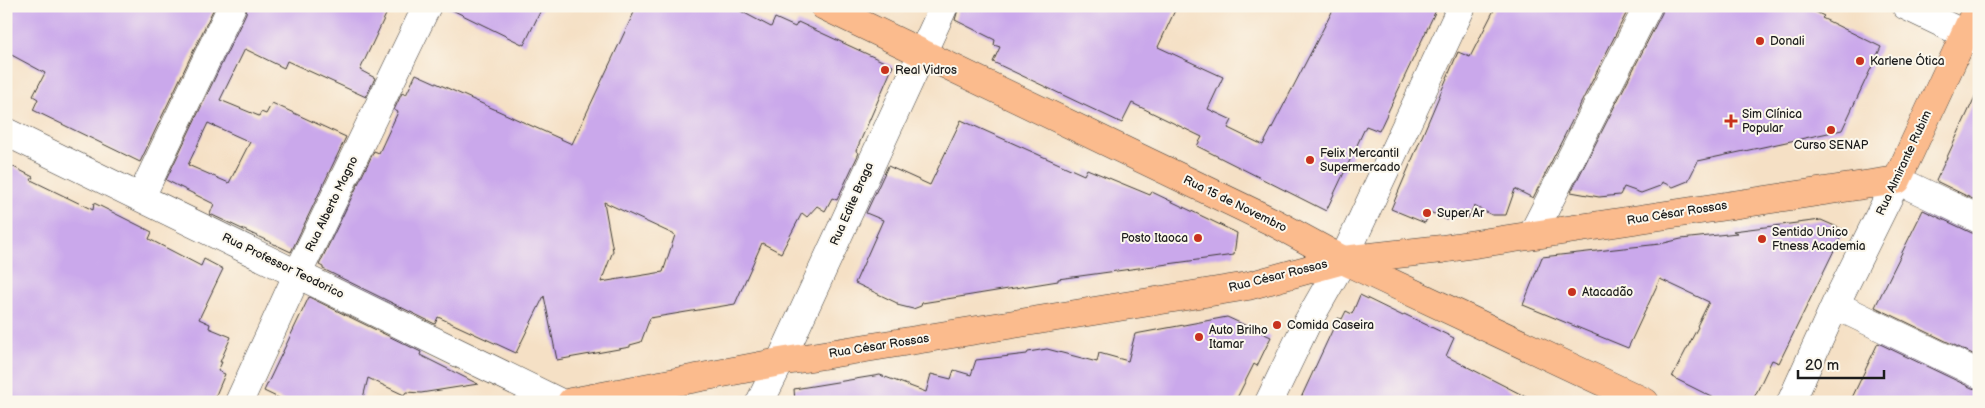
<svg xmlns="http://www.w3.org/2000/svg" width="1985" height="408" font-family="'Balsamiq Sans',sans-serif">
<rect width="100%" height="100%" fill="#fbf7ec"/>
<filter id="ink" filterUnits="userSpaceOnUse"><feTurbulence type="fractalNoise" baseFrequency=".02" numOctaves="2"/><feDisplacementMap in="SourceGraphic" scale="10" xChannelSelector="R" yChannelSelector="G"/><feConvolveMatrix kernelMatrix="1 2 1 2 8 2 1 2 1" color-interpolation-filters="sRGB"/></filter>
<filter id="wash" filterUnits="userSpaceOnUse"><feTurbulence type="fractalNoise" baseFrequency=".0096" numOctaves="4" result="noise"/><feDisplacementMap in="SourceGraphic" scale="20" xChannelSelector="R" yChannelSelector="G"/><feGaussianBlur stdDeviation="1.12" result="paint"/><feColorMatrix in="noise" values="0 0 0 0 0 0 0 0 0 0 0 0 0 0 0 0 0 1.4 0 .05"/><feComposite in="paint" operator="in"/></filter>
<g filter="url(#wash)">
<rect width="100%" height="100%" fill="#f5e0c5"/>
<g id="blocks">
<path fill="#caa8eb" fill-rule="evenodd" d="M6,6h209l-75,156 -107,-52 5,-11 -5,-3 12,-23 -39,-21z
M247,6h143l-30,64 15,8 -9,19 -79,-36 -3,7 -39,-19 -25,51 39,16 2,-4 5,2 6,-11 74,34 -55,115 -81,-38 4,-10 -48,-24 80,-167zM208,123l42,19 -21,41 -41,-18z
M444,6h99l-19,39z
M637,6h94l40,21 4,-9 20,9 3,-5 95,44 -37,85 3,2 -22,47 -5,-2 -7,13 -8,-5 -10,11 -5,-4 -21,40 -19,-10 -27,61 -85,14 -9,24 -11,3v2l-73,13 -13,-64 -28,57 -78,-36 -3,7 -112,-55v-2l-4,-2 55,-114 5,2 19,-41 -4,-2 8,-17 4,2 10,-21 156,70zM604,202l71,33 -12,37 -62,10 12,-31z
M959,6h218l-19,41 65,30 -15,32 24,11 -4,8 35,17 72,-139h103l-59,125 -13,-5 -40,85 -129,-65 5,-9 -70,-34 -10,20 -129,-61 7,-15 -6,-2 1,-5 -40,-20z
M1496,6h134l-97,192 -18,-9 -9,26h-14l-18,-9 -6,12 -17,-8 -4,10 -17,-8 -5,11 -34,-14 67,-157 12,5z
M1663,6h141l20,10 -2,2 59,29 -39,83 -144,31 -10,20 -15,6 -11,-5 -2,4 -19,7 -17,-6 -4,8 -21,2 -28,-5 91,-179z
M1979,88v114l-43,-21z
M961,120l123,55 3,-6 63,26 2,-3 85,41 -3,22 -176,24v2l-136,22 -1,3 -8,3 -16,-4v-2l-42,-20 28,-63 -17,-7 22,-47 42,19z
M6,163l27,14 -2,3 62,30 1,-7 58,29 -3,7 52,27 3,-7 19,10 -24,50 11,5 -1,4 22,9 -11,25h2l-4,9 7,3 -12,28h-207z
M1923,210l49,23 7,1v123l-104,-50z
M1821,220l23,10 -65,133 -7,-3 -20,42h-30l-50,-25 26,-50 -1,-1 12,-24 -49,-23 -32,69 -105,-43 19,-48 118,-13 21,-5 56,-6 -4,-2z
M1360,295l43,21 1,-2 50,24 -8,18 90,46h-237l39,-84 4,1 4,-8 6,3z
M309,297l112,55 -1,3 58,29 -57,9 -15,-1 -2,3 -36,-17 -6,24h-75l-23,-11z
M1227,317l44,20 -14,29 -3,-2 -19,38h-440l-1,-13 86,-14 46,17 5,-18 20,5 3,-9 17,5 5,-15 51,-6 1,-2 19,-3 50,13 2,-9 29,8 7,-27z
M1878,343l94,45 7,1v13h-129z"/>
</g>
</g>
<g filter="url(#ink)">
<use href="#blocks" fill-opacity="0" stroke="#3d3935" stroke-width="1"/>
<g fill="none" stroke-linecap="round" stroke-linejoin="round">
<g stroke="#3d3935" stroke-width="29">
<path id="minor" d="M1906,6l73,35
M6,132l553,270
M141,197l91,-191
M1532,235l116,-229
M1835,305l144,69
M239,402l59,-129 129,-267
M760,402l20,-40 164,-356
M1269,402l37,-77 37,-65 119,-254
M1791,402l44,-97 62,-125 82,39"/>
</g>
<g stroke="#3d3935" stroke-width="29">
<path id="major" d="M824,6l451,217 68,37 302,142
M571,402l209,-40 468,-76 95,-26 99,-11 455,-69 81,-174"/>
</g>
<use href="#minor" stroke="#fff" stroke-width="28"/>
<use href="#major" stroke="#fbbb8d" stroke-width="28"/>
</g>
</g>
<g fill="#c8321e" stroke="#fbf7ec" stroke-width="2">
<circle cx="1760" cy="41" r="5"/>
<circle cx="1860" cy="61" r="5"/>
<circle cx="885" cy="70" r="5"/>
<path d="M1728.5 113.5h5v5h5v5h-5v5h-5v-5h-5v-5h5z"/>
<circle cx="1831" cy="130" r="5"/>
<circle cx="1310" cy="160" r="5"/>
<circle cx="1427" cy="213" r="5"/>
<circle cx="1198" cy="238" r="5"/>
<circle cx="1762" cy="239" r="5"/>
<circle cx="1572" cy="292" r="5"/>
<circle cx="1277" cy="325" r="5"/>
<circle cx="1199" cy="337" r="5"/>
</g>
<g text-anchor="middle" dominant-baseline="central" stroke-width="4" stroke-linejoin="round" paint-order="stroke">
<g font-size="12" fill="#1c1c1c" stroke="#fbf7ec" text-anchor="start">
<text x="1770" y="41">Donali</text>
<text x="1870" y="61">Karlene Ótica</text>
<text x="895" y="70">Real Vidros</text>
<text x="1742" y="114">Sim Clínica<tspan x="1742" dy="14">Popular</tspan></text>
<text x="1831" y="145" text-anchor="middle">Curso SENAP</text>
<text x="1320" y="153">Felix Mercantil<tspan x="1320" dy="14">Supermercado</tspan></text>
<text x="1437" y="213">Super Ar</text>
<text x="1772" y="232">Sentido Unico<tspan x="1772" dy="14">Ftness Academia</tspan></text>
<text x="1188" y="238" text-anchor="end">Posto Itaoca</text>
<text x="1582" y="292">Atacadão</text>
<text x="1287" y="325">Comida Caseira</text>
<text x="1209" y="330">Auto Brilho<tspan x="1209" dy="14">Itamar</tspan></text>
</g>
<g font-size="12" fill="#1c1c1c" stroke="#fbf7ec">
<text transform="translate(1904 163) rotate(-65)">Rua Almirante Rubim</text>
<text transform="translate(332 204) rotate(-64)">Rua Alberto Magno</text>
<text transform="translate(852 204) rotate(-66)">Rua Edite Braga</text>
<text transform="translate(1235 204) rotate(26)">Rua 15 de Novembro</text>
<text transform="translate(1677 213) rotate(-9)">Rua César Rossas</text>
<text transform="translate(283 266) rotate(26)">Rua Professor Teodorico</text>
<text transform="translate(1278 276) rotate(-14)">Rua César Rossas</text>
<text transform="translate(879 346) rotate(-9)">Rua César Rossas</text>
</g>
</g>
<rect width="1985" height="408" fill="none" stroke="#fbf7ec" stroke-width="25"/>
<path d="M1798 370v8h86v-8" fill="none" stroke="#1c1c1c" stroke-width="2.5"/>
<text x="1805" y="370" font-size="15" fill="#1c1c1c" stroke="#fbf7ec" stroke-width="4" paint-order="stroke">20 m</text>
</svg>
